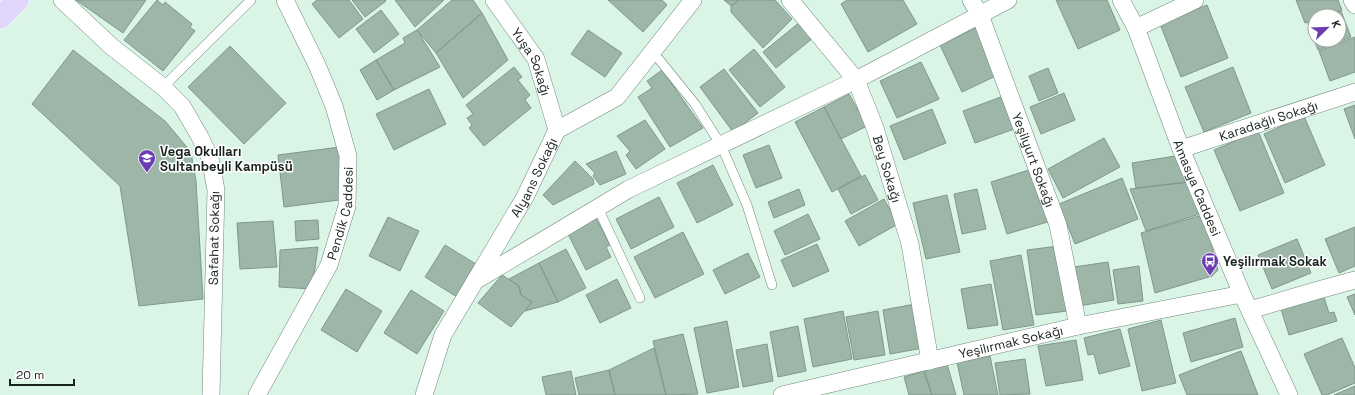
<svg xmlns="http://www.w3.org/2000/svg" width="1355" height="395" font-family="'Space Grotesk',sans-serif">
<rect width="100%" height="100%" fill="#daf4e6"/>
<path fill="#9db6a8" stroke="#80988c" d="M76,0h70l-23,33z
M157,0l6,5 2,-3 27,22 -2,3 5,4 -32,40 -39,-31z
M317,0h32l14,19 -24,19 -27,-34z
M352,0h33l1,1 -21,16z
M395,0h49l-29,27z
M452,0h21l9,13 -46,40 -19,-23z
M608,0h54l5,5 -24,27z
M724,0h15l-8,6z
M739,0h36l17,19 -29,29 -32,-36v-6z
M847,0h56l14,24 -49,28 -27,-48z
M1056,0h51l13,30 -42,19z
M1296,0h42l4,10 -17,6h-10v4l-10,3z
M1207,5l21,53 -47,19 -21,-53z
M381,10l18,24 -25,19 -18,-24z
M1341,11l10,26 -33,13 -10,-27 7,-2v19h24v-24h-12z
M482,13l26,47 -45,38 -27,-45z
M800,22l13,16 -37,30 -13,-16z
M976,28l22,47 -36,17 -22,-47z
M417,30l23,37 -46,23 -18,-30 29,-17 -2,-5z
M588,30l34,23 -17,24 -34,-23z
M1355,37v35l-25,9 -11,-30z
M230,46l56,57 -42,41 -56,-57z
M754,49l31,38 -25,20 -31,-37z
M73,50l92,71 26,31 5,29 7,118 -64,7 -19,-120 -88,-82z
M376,60l18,30 -17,10 -17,-30z
M921,62l18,37 -42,19 -17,-37z
M514,67l8,10 -4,3 12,15 -5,5 6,8 -47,38 -15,-18 3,-3 -5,-7 6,-4 -7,-9z
M1233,67l18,46 -47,19 -19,-45z
M1048,68l10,25 -19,8 -10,-25z
M724,69l34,44 -25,19 -33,-45z
M662,70l41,58 -33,19 -32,-50 14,-9 -5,-7z
M429,89l17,35 -52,26 -18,-36z
M1064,93l11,27 -34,14 -11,-27z
M849,94l18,32 -26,13 -17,-32z
M1009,94l11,33 -45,16 -12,-32z
M1355,105v34l-11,-30z
M824,107l37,69 -29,16 -37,-70z
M932,109l14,34 -42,17 -14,-34z
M1304,116l21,49 -40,18 -21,-49z
M645,120l20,29 -29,20 -10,-14 4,-4 -13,-15z
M1258,131l26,62 -44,18 -26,-61z
M1104,138l16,29 -57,31 -15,-29z
M769,145l13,33 -26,10 -13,-33z
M340,147l7,52 -63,8 -6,-52z
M616,151l10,23 -26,11 -7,-9 2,-3 -9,-9z
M1175,156l12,26 -51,6 -4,-25z
M575,161l18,18 1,5 -41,21 -10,-10z
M713,165l20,40 -36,18 -20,-40z
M1035,168l16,53 -44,13 -16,-52z
M865,175l13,25 -27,14 -13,-25z
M1122,178l16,41 -63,25 -16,-40z
M1190,182l13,31 -57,18 -16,-42z
M799,189l6,16 -31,13 -6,-16z
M977,189l9,40 -24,5 -8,-40z
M947,195l13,57 -34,7 -13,-56z
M659,197l15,30 -43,22 -15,-30z
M884,199l14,25 -39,22 -14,-25z
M808,214l12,25 -35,16 -11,-24z
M1199,216l5,2 14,52 -6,6 -57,17 -14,-60z
M388,217l31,14 -19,40 -31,-15z
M596,218l14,27 -4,2 5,10 -25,13 -19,-38z
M318,220l1,19 -23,2 -1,-20z
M273,221l4,46 -37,2 -3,-46z
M1355,227v39l-16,7 -14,-34z
M683,232l21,42 -49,24 -21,-41z
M1297,239l14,34 -39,16 -14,-34z
M817,244l12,27 -36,16 -12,-27z
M445,245l31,19 -19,33 -32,-20z
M1058,246l9,65 -31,4 -9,-65z
M318,247l-6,42 -33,-2 1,-37z
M566,249l20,39 -28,14 -19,-39z
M748,253l12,24 -35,17 -12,-24z
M1021,255l13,70 -31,5 -13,-69z
M1108,262l6,38 -35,6 -5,-39z
M539,263l19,39 -33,9 7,-9 -11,-7 -2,-9 -10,-7z
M1139,266l4,35 -25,3 -5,-34z
M502,275l17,11 2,9 11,7 -21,25 -33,-24z
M617,279l14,29 -31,15 -14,-28z
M991,284l7,41 -30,4 -7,-40z
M346,289l36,22 -25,41 -36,-22z
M411,290l33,21 -27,43 -33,-21z
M1323,294l6,19 5,-1 3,9 -48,14 -9,-29z
M1355,294v21l-8,-18z
M915,304l8,44 -33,6 -7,-44z
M843,311l9,48 -39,8 -9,-48z
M878,311l7,44 -31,5 -8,-43z
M1235,318l8,29 -52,15 -8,-29z
M1161,320l15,63 -34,8 -14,-62z
M727,321l12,66 -32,6 -13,-65z
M798,326l8,45 -28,6 -8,-45z
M1120,329l10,37 -31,8 -5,-20 -6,1 -4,-17z
M683,334l15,60 -32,1 -13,-54z
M1342,338l13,30v15l-28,12h-5l-18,-41z
M1076,340l7,40 -37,6 -8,-40z
M767,344l6,37 -30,6 -7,-37z
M654,348l12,47h-51l-6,-25z
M1241,351l17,44h-71l-8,-20z
M990,356l8,39h-34l-7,-33z
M1025,359l5,35 -30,1 -5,-32z
M947,364l9,31h-24l-8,-24z
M609,370l6,25h-36l-4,-17z
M571,371l5,24h-30l-4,-18z
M924,371l8,24h-23l-5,-18z
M1355,386v9h-21z"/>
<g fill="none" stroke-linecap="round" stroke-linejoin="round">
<g stroke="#71897c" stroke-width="10">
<path id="lane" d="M653,52l42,52 26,41 26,60 25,80
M163,87l88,-87
M598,208l42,90"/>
</g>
<g stroke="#71897c" stroke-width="18">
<g id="street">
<path d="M62,0l50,47 51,40 19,19 18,31 10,21 6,32 -5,205"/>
<path id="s1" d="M494,0l42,59 21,71"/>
<path id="s2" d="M790,0l66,80 19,48 35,116 20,117"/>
<path id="s3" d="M971,0l9,15 78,210 20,101"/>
<path id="s4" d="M1121,0l15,28 45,121 61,145 47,101"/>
<path d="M1352,0l3,5"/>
<path d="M1136,28l59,-28"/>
<path id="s5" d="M1181,149l174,-57"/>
<path d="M475,281l154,-92 227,-109 152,-80"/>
<path d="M1250,310l65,-19 40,-11"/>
<path id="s6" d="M257,395l72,-130 18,-59 1,-50 -14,-50 -17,-41 -32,-65"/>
<path id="s7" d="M424,395l19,-60 82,-138 32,-67 60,-33 76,-97"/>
<path id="s8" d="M782,395l296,-69 164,-32"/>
</g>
</g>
<g stroke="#fff" stroke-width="23">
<path id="primary" d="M0,18l18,-18"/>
</g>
<use href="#lane" stroke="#fff" stroke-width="9"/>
<use href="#street" stroke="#fff" stroke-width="17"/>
<use href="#primary" stroke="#e0d6fb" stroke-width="22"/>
</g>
<defs>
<g id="school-pin" transform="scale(0.9)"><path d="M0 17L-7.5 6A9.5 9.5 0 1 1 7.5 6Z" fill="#6c3cb3" stroke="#fff"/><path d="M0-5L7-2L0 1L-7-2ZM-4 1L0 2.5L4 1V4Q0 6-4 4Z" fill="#fff"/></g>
<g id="bus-pin" transform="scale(0.9)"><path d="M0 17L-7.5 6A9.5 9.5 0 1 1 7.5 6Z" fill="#6c3cb3" stroke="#fff"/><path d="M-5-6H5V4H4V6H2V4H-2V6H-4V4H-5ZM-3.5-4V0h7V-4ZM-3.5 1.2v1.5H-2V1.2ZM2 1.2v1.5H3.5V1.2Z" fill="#fff"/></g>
</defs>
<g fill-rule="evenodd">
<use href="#school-pin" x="147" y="158"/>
<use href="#bus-pin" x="1210" y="261"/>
</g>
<g text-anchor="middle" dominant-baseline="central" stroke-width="3" stroke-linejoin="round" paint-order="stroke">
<g font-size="13" fill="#19231e" stroke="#fff">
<text stroke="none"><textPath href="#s1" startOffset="73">Yuşa Sokağı</textPath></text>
<text stroke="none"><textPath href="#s5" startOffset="92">Karadağlı Sokağı</textPath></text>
<text stroke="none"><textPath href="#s3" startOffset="172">Yeşilyurt Sokağı</textPath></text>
<text stroke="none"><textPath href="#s2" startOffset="198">Bey Sokağı</textPath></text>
<text stroke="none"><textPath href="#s7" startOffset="245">Alyans Sokağı</textPath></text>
<text stroke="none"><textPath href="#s4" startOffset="203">Amasya Caddesi</textPath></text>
<text stroke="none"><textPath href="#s6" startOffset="202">Pendik Caddesi</textPath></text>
<text transform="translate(214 238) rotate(-89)">Safahat Sokağı</text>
<text stroke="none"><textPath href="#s8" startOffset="235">Yeşilırmak Sokağı</textPath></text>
</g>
<g font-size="13" font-weight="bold" fill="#19231e" stroke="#fff" text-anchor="start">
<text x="160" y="151">Vega Okulları<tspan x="160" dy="15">Sultanbeyli Kampüsü</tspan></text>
<text x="1223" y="261">Yeşilırmak Sokak</text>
</g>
</g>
<g transform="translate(1327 28) rotate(67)"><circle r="19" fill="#ffffff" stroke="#a3a7a5"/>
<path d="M0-3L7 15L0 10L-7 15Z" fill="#6c3cb3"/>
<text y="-6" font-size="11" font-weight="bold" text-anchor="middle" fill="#19231e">K</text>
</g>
<path d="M10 379v6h64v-6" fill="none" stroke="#19231e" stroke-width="2"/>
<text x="16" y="379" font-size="12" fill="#19231e" stroke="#ffffff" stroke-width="3" paint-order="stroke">20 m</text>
</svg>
